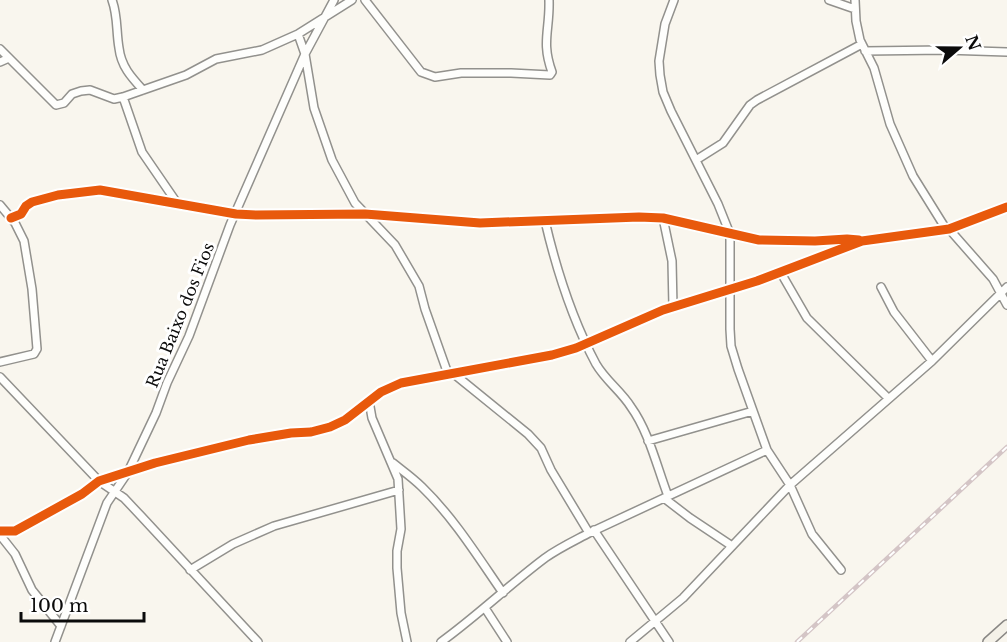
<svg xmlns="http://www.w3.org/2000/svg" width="1007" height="642" font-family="'Libre Baskerville',serif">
<rect width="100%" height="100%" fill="#f9f6ee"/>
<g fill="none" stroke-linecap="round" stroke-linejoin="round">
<g stroke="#92918d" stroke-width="10">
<path id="street" d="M112,0c6,16 4,31 7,48 2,18 12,29 24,42
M365,0l56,72 14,5 26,-4h50l39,2 2,-3c-11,-30 -2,-42 -3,-72
M674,0l-9,24 -6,37 1,14 3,17 8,19 47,93 12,30v95l1,17 7,23 29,81 23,35 22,49 29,36
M829,0l26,9
M855,0l1,21 4,19 14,28 16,56 23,52 33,53
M298,34l7,20 9,54 18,52 23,43 40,42 24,41 6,23 23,65
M0,49l56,56 8,-2 8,-9 9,-3 9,-1 24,9 9,-2 63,-22 30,-16 46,-9 36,-16 54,-34
M865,51l80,-1 62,2
M0,62l9,-4
M123,97l19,55 35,51
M696,160l27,-17 27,-38 7,-5 105,-56
M0,205l15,18 9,18 8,48 5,60 -3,5 -34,8
M11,218l10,-4 5,-8 6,-4 26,-7 42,-5 136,24 20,1 109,-1 115,9 159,-6 24,1 96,22 56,1 32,-2 15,2
M663,218l9,43 1,46
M545,221c11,47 28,100 51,143 10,17 25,27 35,43 18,25 26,60 37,89
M949,229l44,50 14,26
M781,273l26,45 81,80
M881,287l13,25 38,49
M454,374l74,60 13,14 10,22 38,63
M0,377l99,104 25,17 17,18 117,126
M369,401l3,17 26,61 3,50 -4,22v17l4,45 6,29
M648,441l105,-30
M393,463c10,8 20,15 29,24 32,31 56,70 81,106
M664,498l26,20 42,28
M594,530l75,112
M0,531h15l67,-37 17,-13 56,-18 94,-23 42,-7 20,-1 19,-5 15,-7 36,-28 20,-9 151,-28 24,-7 87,-38 94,-29 105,-40 87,-12 58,-22
M0,535l15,19 17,36 29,36
M190,570l43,-26 41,-18 125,-36
M485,608l22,34
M55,642l52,-139 21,-31 28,-59 11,-30 22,-47 41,-111 75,-171 29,-54
M441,642c36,-26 68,-57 104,-84 14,-10 29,-17 44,-25l178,-83
M630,642l53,-44 107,-113 142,-124 75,-74"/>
</g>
<g stroke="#898784" stroke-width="12">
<path id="secondary" d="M988,642l19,-17"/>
</g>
<use href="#street" stroke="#fefefc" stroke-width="7"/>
<use href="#secondary" stroke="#f4f1e8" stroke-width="9"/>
<g stroke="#d4c5c6" stroke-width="4.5">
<path id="rail" d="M797,642l210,-195"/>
</g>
<use href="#rail" stroke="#fff" stroke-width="2" stroke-dasharray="7" stroke-linecap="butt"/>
<g stroke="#fff" stroke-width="13">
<path id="cycleway" d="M11,218l10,-4 5,-8 6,-4 26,-7 42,-5 136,24 20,1 109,-1 115,9 159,-6 24,1 96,22 56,1 32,-2 12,1
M0,531h15l67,-37 17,-13 56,-18 94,-23 42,-7 20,-1 19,-5 15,-7 36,-28 20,-9 151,-28 24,-7 87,-38 94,-29 105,-40 87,-12 58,-22"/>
</g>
<use href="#cycleway" stroke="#e8590c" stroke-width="9"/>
</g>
<g text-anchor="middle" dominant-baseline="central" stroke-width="6" stroke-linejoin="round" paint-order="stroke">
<g font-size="16" fill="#0b0b0b" stroke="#fff">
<text transform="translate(180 315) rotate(-68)">Rua Baixo dos Fios</text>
</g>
</g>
<g transform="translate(959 48) rotate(70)" stroke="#ffffff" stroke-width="4.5" paint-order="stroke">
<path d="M0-4.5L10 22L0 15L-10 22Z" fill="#0b0b0b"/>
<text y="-9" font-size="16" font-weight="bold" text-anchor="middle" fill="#0b0b0b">N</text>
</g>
<path d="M21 612v9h123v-9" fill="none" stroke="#0b0b0b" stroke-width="3"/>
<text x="30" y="612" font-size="18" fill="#0b0b0b" stroke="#ffffff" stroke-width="4.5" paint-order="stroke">100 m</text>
</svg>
